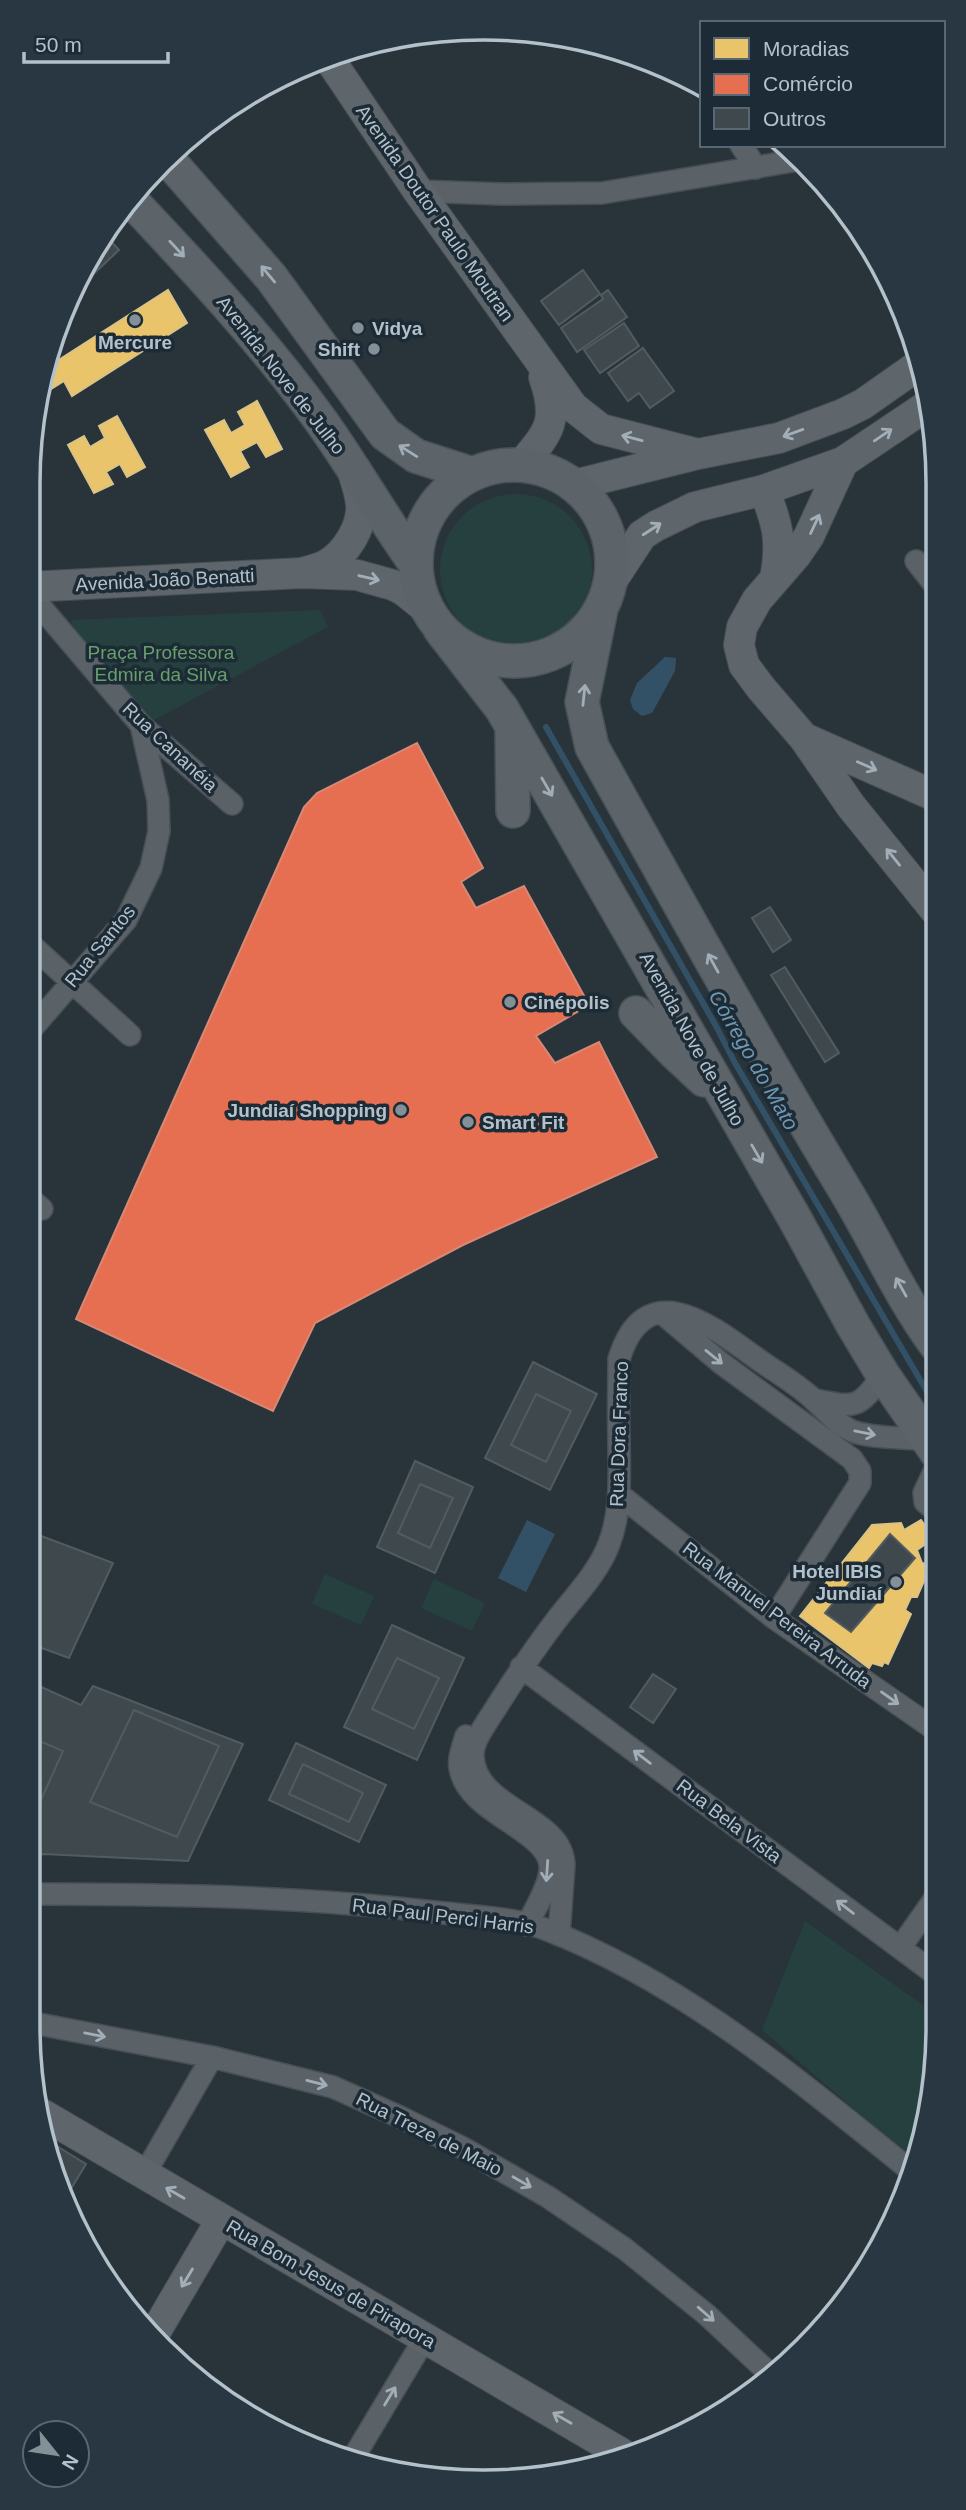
<svg xmlns="http://www.w3.org/2000/svg" width="966" height="2510" font-family="Arial,sans-serif">
<rect width="100%" height="100%" fill="#29343a"/>
<path fill="#25403f" d="M440 570a76 76 0 1 1 152 0a76 76 0 1 1-152 0Z
M320,610l8,17 -176,94 -77,-83 -4,-18z
M325,1574l49,22 -13,29 -49,-21z
M434,1579l51,24 -13,28 -51,-23z
M805,1921l133,95 -16,129 -6,13 -43,-33 -111,-95z"/>
<path fill="#335166" d="M665,657l11,1 -1,13 -23,42 -10,3 -9,-7 -3,-9 7,-17z
M527,1520l28,14 -29,58 -28,-14z"/>
<path fill="#e9c46a" stroke="#d9c387" stroke-width="2" d="M168,290l19,33 -115,73 -8,-15 -18,11 -5,-9 2,-13z
M257,401l25,48 -16,8 -9,-15 -17,9 9,16 -18,10 -26,-47 19,-10 7,13 14,-8 -7,-13z
M117,416l28,51 -18,10 -7,-13 -14,8 7,12 -19,9 -26,-48 16,-9 6,11 15,-9 -6,-12z
M921,1520l13,18 -17,12 5,13 9,2 -14,32h-6l-6,13 6,4 -23,50 -4,-2 -2,4 -10,-3 -3,5 -69,-52 72,-91 29,-2 3,7z"/>
<path fill="#e76f51" stroke="#d78876" stroke-width="2" d="M417,743l66,125 -22,14 15,26 48,-22 65,119 -53,31 19,27 44,-21 58,115 -194,88 -148,78 -42,88 -197,-92 228,-512 13,-14z"/>
<g fill="none" stroke-linecap="round" stroke-linejoin="round">
<path stroke="#335166" stroke-width="6" d="M546,727l170,299 19,37 201,344"/>
</g>
<path fill="#3f484d" stroke="#515c61" stroke-width="2" d="M107,237l12,13 -34,32z
M583,270l17,24 -41,31 -18,-24z
M608,290l19,27 -50,35 -16,-24 42,-29 -2,-4z
M624,323l15,23 -39,27 -16,-23z
M643,348l31,43 -24,17 -11,-15 -11,8 -20,-28z
M770,907l21,33 -18,12 -21,-34z
M785,967l54,86 -14,9 -54,-87z
M533,1362l64,32 -47,96 -65,-32z
M536,1394l35,17 -25,51 -35,-17z
M415,1461l58,26 -38,86 -58,-26z
M420,1484l33,14 -23,50 -32,-15z
M28,1531l85,32 -44,95 -41,-15z
M890,1534l25,24 -64,74 -26,-19z
M392,1625l72,33 -47,102 -73,-33z
M397,1658l42,20 -25,51 -42,-20z
M653,1674l23,15 -23,34 -23,-16z
M28,1681l53,24 12,-19 150,58 -55,117 -145,-7 -15,5z
M134,1710l85,36 -42,91 -87,-35z
M28,1736l35,15 -35,78z
M296,1743l90,42 -27,57 -90,-42z
M303,1764l60,29 -14,29 -60,-28z
M47,2140l39,24 -20,33 -14,-23z"/>
<g fill="none" stroke-linecap="round" stroke-linejoin="round">
<g stroke="#484f54" stroke-width="24">
<path id="street" d="M741,145l15,23
M418,191l83,3 101,-1 197,-33
M916,561l18,23
M28,592l113,133 91,79
M28,942l102,93
M28,1033l98,-113 25,-52 8,-37 -1,-31 -17,-75
M28,1197l14,12
M662,1313l59,50 131,96 8,12v12l-86,135
M815,1400c41,8 43,9 68,-25
M937,1465l-13,28 1,9 12,10
M620,1495l154,123 163,113
M521,1667l417,309
M466,1736c-3,10 -8,22 -6,32 7,45 86,61 90,97 2,17 -15,44 -23,60
M28,1894c136,0 272,2 407,18 34,4 78,5 110,17 137,53 252,150 365,241
M559,1935l5,-69c0,-50 -88,-56 -91,-109 -1,-15 11,-30 19,-43 21,-33 42,-65 66,-96 18,-23 41,-47 51,-74 13,-34 10,-70 10,-105 -1,-27 0,-53 0,-80 27,-87 94,-32 140,1 18,13 40,25 56,41 13,11 21,23 37,30 21,8 52,6 75,9
M900,1948l38,-54
M28,2022l184,35 121,30 67,30 63,31 85,49 77,52 82,66 63,59
M144,2175l68,-118
M355,2455l70,-117"/>
</g>
<g stroke="#484f54" stroke-width="32">
<path id="secondary" d="M332,63l86,128 155,216 28,22 97,25
M843,462l-34,74 -13,19 -39,45 -15,27 -3,18 5,20 17,23 43,50 47,68 84,104
M521,465c29,-34 38,-44 23,-88
M574,485l124,-31 81,-16 64,-24 20,-10 54,-38
M764,490c14,34 18,52 11,89
M305,572c7,-2 15,-4 21,-7 20,-11 37,-39 35,-61 -1,-11 -5,-22 -8,-32
M611,582l31,-47 14,-9 39,-19 69,-17 79,-28 85,-57
M28,587l274,-14 55,2 36,10 10,5 24,19
M804,738l131,58
M42,2114l579,339
M153,2336l68,-116"/>
</g>
<g stroke="#475157" stroke-width="36">
<path id="primary" d="M171,163l100,114 114,157 31,22 56,18
M130,199c67,71 134,143 191,222 33,46 61,96 94,142
M416 563a98 98 0 1 1 196 0a98 98 0 1 1-196 0Z
M601,609l-19,93 10,45c83,149 165,297 253,443 31,51 56,108 91,155
M440,629l62,80 293,510 58,106 30,50 54,78
M512,731l1,80
M636,1013l37,38 31,29"/>
</g>
<use href="#street" stroke="#5a6268" stroke-width="21"/>
<use href="#secondary" stroke="#5e666c" stroke-width="30"/>
<use href="#primary" stroke="#5d6469" stroke-width="33"/>
</g>
<defs><path id="oneway-shaft" d="M-6 0H5M1.5-3L5.5 0L1.5 3" fill="none" stroke-width="1.6" stroke-linecap="round" stroke-linejoin="round" transform="scale(1.75)"/></defs>
<g stroke="#a2aeb7">
<use href="#oneway-shaft" transform="translate(177 249) rotate(47)"/>
<use href="#oneway-shaft" transform="translate(268 274) rotate(-130)"/>
<use href="#oneway-shaft" transform="translate(408 451) rotate(-148)"/>
<use href="#oneway-shaft" transform="translate(584 695) rotate(-84)"/>
<use href="#oneway-shaft" transform="translate(547 787) rotate(60)"/>
<use href="#oneway-shaft" transform="translate(713 963) rotate(-119)"/>
<use href="#oneway-shaft" transform="translate(757 1154) rotate(60)"/>
<use href="#oneway-shaft" transform="translate(901 1287) rotate(-119)"/>
</g>
<g stroke="#a2afb8">
<use href="#oneway-shaft" transform="translate(793 433) rotate(160)"/>
<use href="#oneway-shaft" transform="translate(883 435) rotate(-34)"/>
<use href="#oneway-shaft" transform="translate(632 438) rotate(-165)"/>
<use href="#oneway-shaft" transform="translate(815 524) rotate(-65)"/>
<use href="#oneway-shaft" transform="translate(652 529) rotate(-33)"/>
<use href="#oneway-shaft" transform="translate(369 578) rotate(13)"/>
<use href="#oneway-shaft" transform="translate(867 766) rotate(24)"/>
<use href="#oneway-shaft" transform="translate(893 857) rotate(-129)"/>
<use href="#oneway-shaft" transform="translate(175 2193) rotate(-150)"/>
<use href="#oneway-shaft" transform="translate(187 2278) rotate(121)"/>
<use href="#oneway-shaft" transform="translate(562 2418) rotate(-150)"/>
</g>
<g stroke="#a1aeb7">
<use href="#oneway-shaft" transform="translate(714 1357) rotate(39)"/>
<use href="#oneway-shaft" transform="translate(865 1433) rotate(11)"/>
<use href="#oneway-shaft" transform="translate(890 1698) rotate(35)"/>
<use href="#oneway-shaft" transform="translate(642 1757) rotate(-143)"/>
<use href="#oneway-shaft" transform="translate(547 1871) rotate(94)"/>
<use href="#oneway-shaft" transform="translate(845 1907) rotate(-143)"/>
<use href="#oneway-shaft" transform="translate(95 2035) rotate(11)"/>
<use href="#oneway-shaft" transform="translate(317 2083) rotate(14)"/>
<use href="#oneway-shaft" transform="translate(522 2182) rotate(30)"/>
<use href="#oneway-shaft" transform="translate(706 2314) rotate(41)"/>
<use href="#oneway-shaft" transform="translate(390 2396) rotate(-59)"/>
</g>
<g fill="#839098" stroke="#1c2b36" stroke-width="2.5">
<circle cx="135" cy="320" r="7"/>
<circle cx="358" cy="328" r="7"/>
<circle cx="374" cy="349" r="7"/>
<circle cx="510" cy="1002" r="7"/>
<circle cx="401" cy="1110" r="7"/>
<circle cx="468" cy="1122" r="7"/>
<circle cx="896" cy="1582" r="7"/>
</g>
<g text-anchor="middle" dominant-baseline="central" stroke-width="7" stroke-linejoin="round" paint-order="stroke">
<g font-size="19" fill="#b3c1cb" stroke="#1c2b36">
<text transform="translate(435 213) rotate(55)">Avenida Doutor Paulo Moutran</text>
<text transform="translate(281 375) rotate(52)">Avenida Nove de Julho</text>
<text transform="translate(165 580) rotate(-3)">Avenida João Benatti</text>
<text transform="translate(170 747) rotate(43)">Rua Cananéia</text>
<text transform="translate(100 946) rotate(-51)">Rua Santos</text>
<text transform="translate(692 1039) rotate(61)">Avenida Nove de Julho</text>
<text transform="translate(619 1434) rotate(-88)">Rua Dora Franco</text>
<text transform="translate(777 1615) rotate(37)">Rua Manuel Pereira Arruda</text>
<text transform="translate(729 1821) rotate(37)">Rua Bela Vista</text>
<text transform="translate(443 1916) rotate(7)">Rua Paul Perci Harris</text>
<text transform="translate(429 2134) rotate(27)">Rua Treze de Maio</text>
<text transform="translate(331 2284) rotate(30)">Rua Bom Jesus de Pirapora</text>
</g>
<g font-size="19" font-weight="bold" fill="#b3c1cb" stroke="#1c2b36" text-anchor="start">
<text x="372" y="328">Vidya</text>
<text x="135" y="342" text-anchor="middle">Mercure</text>
<text x="360" y="349" text-anchor="end">Shift</text>
<text x="524" y="1002">Cinépolis</text>
<text x="387" y="1110" text-anchor="end">Jundiaí Shopping</text>
<text x="482" y="1122">Smart Fit</text>
<text x="882" y="1571" text-anchor="end">Hotel IBIS<tspan x="882" dy="22">Jundiaí</tspan></text>
</g>
<g font-size="19" fill="#689f6a" stroke="#1c2b36">
<text x="161" y="652">Praça Professora<tspan x="161" dy="22">Edmira da Silva</tspan></text>
</g>
<g font-size="21" font-style="italic" fill="#7098b2" stroke="#1c2b36">
<text transform="translate(754 1060) rotate(60)">Córrego do Mato</text>
</g>
</g>
<path d="M0 0H966V2510H0ZM483 40H483A443 443 0 0 1 926 483V2027A443 443 0 0 1 483 2470H483A443 443 0 0 1 40 2027V483A443 443 0 0 1 483 40Z" fill="#283742" fill-rule="evenodd"/>
<path fill="none" stroke="#b3c1cb" stroke-width="3.5" d="M483 40H483A443 443 0 0 1 926 483V2027A443 443 0 0 1 483 2470H483A443 443 0 0 1 40 2027V483A443 443 0 0 1 483 40Z"/>
<rect x="700" y="21" width="245" height="126" fill="#1c2b36" stroke="#586772" stroke-width="2"/>
<rect x="714" y="38" width="35" height="21" fill="#e9c46a" stroke="#586772" stroke-width="2"/>
<text x="763" y="56" font-size="21" fill="#b3c1cb">Moradias</text>
<rect x="714" y="74" width="35" height="21" fill="#e76f51" stroke="#586772" stroke-width="2"/>
<text x="763" y="91" font-size="21" fill="#b3c1cb">Comércio</text>
<rect x="714" y="108" width="35" height="21" fill="#3f484d" stroke="#586772" stroke-width="2"/>
<text x="763" y="126" font-size="21" fill="#b3c1cb">Outros</text>
<g transform="translate(56 2454) rotate(120)"><circle r="33" fill="#1c2b36" stroke="#586772" stroke-width="2"/>
<path d="M0-5L12 26L0 18L-12 26Z" fill="#839098"/>
<text y="-10" font-size="19" font-weight="bold" text-anchor="middle" fill="#b3c1cb">N</text>
</g>
<path d="M24 52v10h144v-10" fill="none" stroke="#b3c1cb" stroke-width="3.5"/>
<text x="35" y="52" font-size="21" fill="#b3c1cb" stroke="#1c2b36" stroke-width="5" paint-order="stroke">50 m</text>
</svg>
